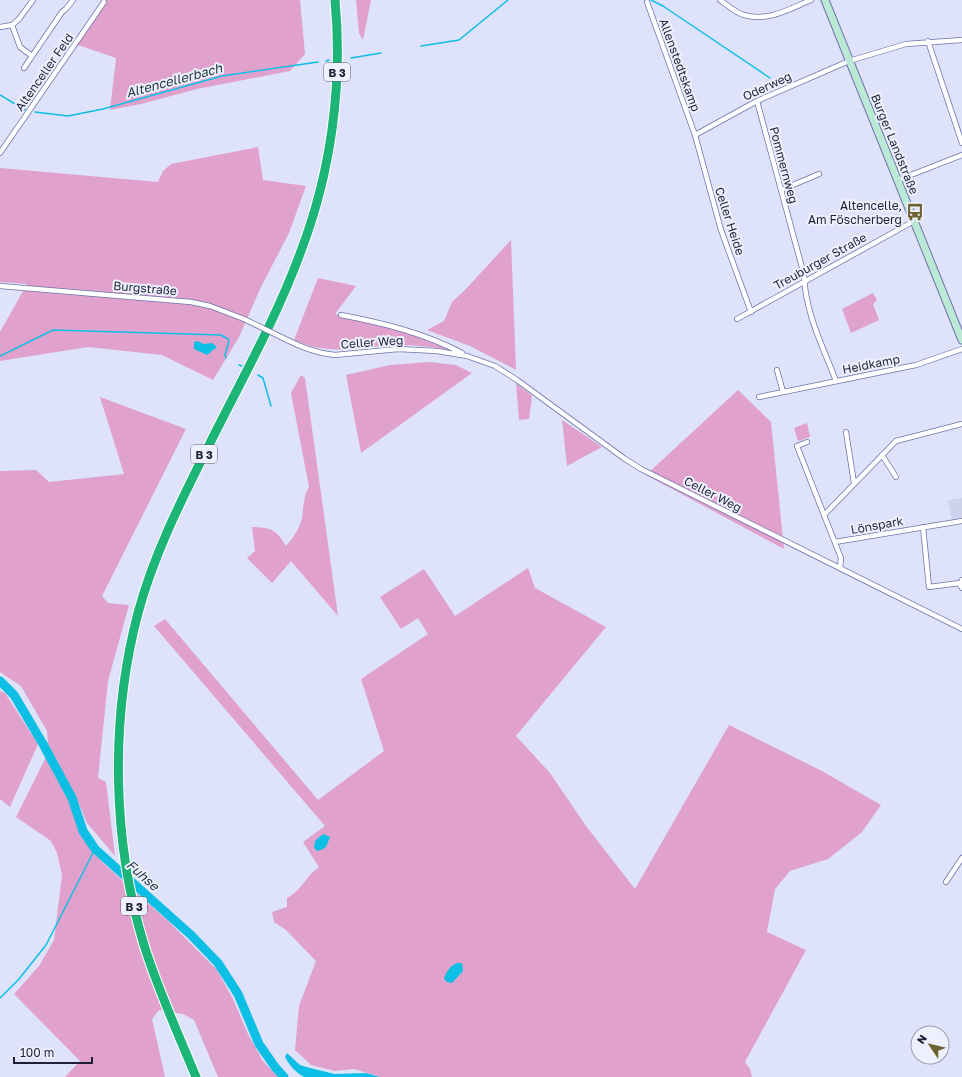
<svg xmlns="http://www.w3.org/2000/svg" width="962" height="1077" font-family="'Golos Text',sans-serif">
<rect width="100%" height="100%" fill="#dee2fb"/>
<path fill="#ced2ec" d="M962,498v20l-10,1 -4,-19z"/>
<path fill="#e0a2cc" d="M105,0h195l5,54 -15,17 -93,18 -56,15 -31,6 6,-52 -41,-14z
M356,0h15l-8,40 -4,-7z
M258,147l5,33 43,6 -17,47 -29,56 -21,48 -26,43 -51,-25 -74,-8 -88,14v-29l27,-48 -27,-2v-114l158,14 5,-11 8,-7z
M511,240l5,130 -46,-24 -43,-16 17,-9 8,-19 13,-12z
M318,278l38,8 -21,28 69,18 48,18c-18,-3 -37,-5 -55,-5 -40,1 -64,12 -103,-5z
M873,293l4,7 -4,4 6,16 -28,13 -9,-24z
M429,362l27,3 16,8 -111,80 -15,-78 44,-10z
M301,375l4,3 33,238 -47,-55 -19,22 -25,-25 8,-7 -3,-24c19,1 24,2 34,19 7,-8 14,-18 16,-28 2,-12 1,-21 7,-31l-18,-94z
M516,383l16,13 -3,23 -10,1z
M738,390l33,32 13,127 -138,-74z
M100,397l86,32 -84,167 6,7 21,2 -21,76 -10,97 8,4 9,74 -28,-33 -8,-19 -31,-60 -1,-13 -26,-45 -21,-14v-201l36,-1 13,12 75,-8z
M562,420l40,27 -35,19z
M807,423l3,14 -12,4 -4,-13z
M528,568l7,20 71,39 -90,109 34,37 36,53 49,63 94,-164 93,46 59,34 -19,27 -34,27 -38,12 -15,18 -8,43 39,18 -61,112 5,7 2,8h-372l-26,-8 -19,2 -24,-6 -16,-15 4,-44 17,-45 -30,-31 -12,-8 -2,-10 15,-5v-9c13,-6 19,-22 32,-31l-16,-25 22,-16 -171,-200 11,-7 153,181 66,-49 -23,-72 67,-45 -10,-16 -17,11 -21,-32 44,-28 31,47z
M0,691l5,2 33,51 -28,63 -10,-8z
M47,755l20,38 16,46 20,24 65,58 49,49 16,29 15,35 15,27 15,16h-60l-24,-57 -11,-6 -24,-4 -7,9 13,58h-100l15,-16 -66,-67 25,-28 15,-26 8,-65 -5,-22 -6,-12 -35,-24z"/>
<path fill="#0dbfe5" d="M197,341l7,3 8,-1 5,4 -10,8 -13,-6v-7z
M323,834l7,3 -4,10 -5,3 -4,1 -3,-3 1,-7z
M457,963h5l1,8 -11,12 -5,-1 -3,-3c2,-7 6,-13 13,-16z
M287,1053l13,12 10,3 25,6 31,-1 14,4h-76c-9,-5 -14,-11 -19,-20z"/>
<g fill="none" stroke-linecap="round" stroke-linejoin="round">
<path stroke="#0dbfe5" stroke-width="1.5" d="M651,0l12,6 107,72
M421,46l38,-6 49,-40
M351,58l30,-5
M326,61l3,-1
M0,95l25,15
M35,112l33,4 35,-7 119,-33 96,-14
M0,356l53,-26 168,5 7,4 1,2 -4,14 1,3
M239,365l3,1
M258,375l5,3 8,28
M0,998l19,-19 27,-34 49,-96"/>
<path stroke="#0dbfe5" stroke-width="9" d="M0,681l14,14 29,49 29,54 11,33 12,18 96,86 27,28 20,31 21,50 16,23 9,10"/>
<g stroke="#6e73ab" stroke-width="6">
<path id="street" d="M720,0c7,5 16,13 24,15 24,7 45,-6 67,-15
M647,2l48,133 26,95 30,82
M12,25l8,22 12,9
M12,25l7,-6 14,-19
M0,27l12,-2
M928,41l34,102
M24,68l38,-56 4,-3 7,-9
M757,101l47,174c1,37 19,72 32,106
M695,135l62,-34 92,-40 57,-17 56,-4
M0,153l104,-151
M898,180l64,-25
M781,190l38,-16
M0,286l191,16 19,4 34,13
M341,315c42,8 83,18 121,38
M737,319l177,-98
M281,337c18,9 34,16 54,18l63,-6 39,2 30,5 28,10 22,14 108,79 16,10 321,160
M777,370l6,22
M759,397l157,-32 46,-16
M846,432l8,51
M807,442l-10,4 27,69
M882,455l14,22
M923,527l6,60 31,-4
M835,542l127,-21
M840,568l1,-10 -17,-43 72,-74 66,-17
M962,580l-2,5 2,3
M946,882l16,-24"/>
</g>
<g stroke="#6e73ab" stroke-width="9">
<path id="secondary" d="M825,0l137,340"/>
</g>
<g stroke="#fff" stroke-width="11">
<path id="highway" d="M196,1077c-18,-44 -38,-87 -52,-132 -32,-105 -34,-226 -6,-332 16,-60 45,-116 73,-172 31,-62 66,-124 90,-190 30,-79 42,-166 34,-251"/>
</g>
<use href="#street" stroke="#fff" stroke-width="4.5"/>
<use href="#secondary" stroke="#bbe9d6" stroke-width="7"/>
<use href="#highway" stroke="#1cb577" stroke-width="9"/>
<g stroke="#6e73ab" stroke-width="6" stroke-linecap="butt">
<path id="street-bridge" d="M244,319l37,18"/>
</g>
<use href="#street-bridge" stroke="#fff" stroke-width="4.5"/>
</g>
<defs>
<g id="bus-bare" transform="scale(1.38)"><path d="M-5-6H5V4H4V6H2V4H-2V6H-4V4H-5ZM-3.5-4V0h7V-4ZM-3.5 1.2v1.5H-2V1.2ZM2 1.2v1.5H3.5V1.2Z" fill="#6c6330" stroke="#eef0fd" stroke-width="2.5" paint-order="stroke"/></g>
</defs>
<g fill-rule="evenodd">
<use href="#bus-bare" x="915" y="212"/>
</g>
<g text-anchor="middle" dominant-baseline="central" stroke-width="4" stroke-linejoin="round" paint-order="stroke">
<g fill="#eef0fd" stroke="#5d5f73" stroke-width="1">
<rect x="324" y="63" width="26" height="18" rx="3"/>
<rect x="191" y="445" width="26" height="18" rx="3"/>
<rect x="121" y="897" width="26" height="18" rx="3"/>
</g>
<g font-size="11" font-weight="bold" fill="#1f2138">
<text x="337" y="72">B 3</text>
<text x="204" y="454">B 3</text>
<text x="134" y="906">B 3</text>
</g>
<g font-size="12" fill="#1f2138" stroke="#eef0fd">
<text transform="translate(680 65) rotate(70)">Allenstedtskamp</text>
<text transform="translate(44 72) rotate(-55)">Altenceller Feld</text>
<text transform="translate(767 86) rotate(-25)">Oderweg</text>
<text transform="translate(895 144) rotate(68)">Burger Landstraße</text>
<text transform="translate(784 165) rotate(75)">Pommernweg</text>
<text transform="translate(730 221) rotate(72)">Celler Heide</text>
<text transform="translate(820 261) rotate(-29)">Treuburger Straße</text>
<text transform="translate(145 288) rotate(5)">Burgstraße</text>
<text transform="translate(372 342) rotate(-4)">Celler Weg</text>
<text transform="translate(871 364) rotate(-11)">Heidkamp</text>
<text transform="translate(713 494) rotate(27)">Celler Weg</text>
<text transform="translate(877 525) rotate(-10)">Lönspark</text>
</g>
<g font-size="12" fill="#1f2138" stroke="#eef0fd" text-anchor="end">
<text x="902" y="205">Altencelle,<tspan x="902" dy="14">Am Föscherberg</tspan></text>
</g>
<g font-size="13" font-style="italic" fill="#1f373e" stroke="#eef0fd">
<text transform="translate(174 80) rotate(-15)">Altencellerbach</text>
<text transform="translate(143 875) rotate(42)">Fuhse</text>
</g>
</g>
<g transform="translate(930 1045) rotate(305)"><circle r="19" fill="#eef0fd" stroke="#9b9dae"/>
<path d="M0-3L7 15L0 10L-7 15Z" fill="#6c6330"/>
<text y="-6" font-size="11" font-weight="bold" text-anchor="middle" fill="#1f2138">N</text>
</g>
<path d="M14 1057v6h78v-6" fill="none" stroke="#1f2138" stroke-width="2"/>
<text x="20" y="1057" font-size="12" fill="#1f2138" stroke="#eef0fd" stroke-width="3" paint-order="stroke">100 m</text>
</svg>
